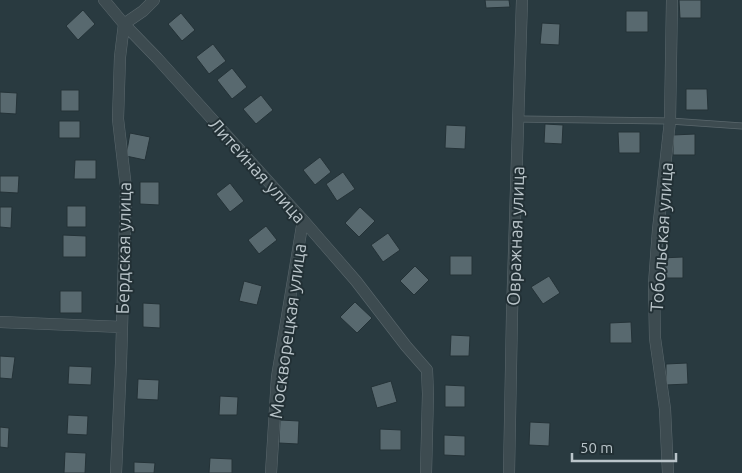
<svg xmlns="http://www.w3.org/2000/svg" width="742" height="473" font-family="Ubuntu,sans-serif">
<rect width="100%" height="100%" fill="#293a40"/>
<path fill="#58696f" stroke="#243237" d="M485,0h24l1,7 -24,1z
M679,0h22v18h-21z
M83,10l12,14 -17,16 -12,-14z
M626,11h22v21h-22z
M181,13l14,17 -13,11 -14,-17z
M542,23l18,1 -1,21 -19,-1z
M213,44l13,17 -17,13 -13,-17z
M232,68l15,19 -15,12 -15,-19z
M686,89h21l1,21h-22z
M61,90h18v21h-18z
M0,92l17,1 -1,21 -16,-1z
M261,95l12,15 -17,14 -13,-15z
M59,121h21v17h-21z
M545,124l18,1 -1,19 -18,-1z
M446,125l20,1 -1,23 -20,-1z
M618,132h22v21h-21z
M130,133l20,4 -5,23 -19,-4z
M695,134v21h-22v-20z
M320,157l11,15 -16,13 -12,-15z
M75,160h21v19h-22z
M343,172l12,17 -18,12 -11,-17z
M0,176h19l-1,17 -18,-1z
M140,182h19v23l-19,-1z
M230,183l14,18 -14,11 -14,-18z
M67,206h19v21h-19z
M0,207h12l-1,21 -11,-1z
M360,207l15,14 -16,16 -14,-14z
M266,226l11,14 -18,14 -11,-14z
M388,233l12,17 -17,12 -12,-17z
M63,235l23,1v21h-23z
M450,256h22v19h-22z
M683,257v21h-22v-20z
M415,266l14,14 -15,15 -14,-14z
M549,276l11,17 -17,11 -12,-17z
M244,281l18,5 -5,19 -18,-4z
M60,291h22v22h-22z
M355,302l17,16 -15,15 -17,-16z
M143,303l17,1v24l-17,-1z
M631,322l1,21h-22v-20z
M451,335l19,1 -1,20h-19z
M0,356l15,1 -3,22 -12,-1z
M687,363l1,21 -22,1v-21z
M69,366l23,1 -1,18 -23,-1z
M138,379l21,1 -1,20 -21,-1z
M391,381l6,21 -20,6 -6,-21z
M445,385l20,1v21h-20z
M220,396l18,1 -1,18h-18z
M68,415l20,1 -1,19 -20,-1z
M280,420l19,1 -1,23 -19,-1z
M530,422l20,1 -1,23 -20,-1z
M0,427l9,1 -1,20 -8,-1z
M380,429l21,1v20h-21z
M444,435l21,1v20l-21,-1z
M65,452l21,1 -1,20h-21z
M210,458l22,1v14h-23z
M134,462l21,1 -1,10h-20z"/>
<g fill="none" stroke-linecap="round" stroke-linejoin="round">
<g stroke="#5b686d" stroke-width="7">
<path id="lane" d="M519,119l151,2 72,5"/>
</g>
<g stroke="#5b686d" stroke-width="12">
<path id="street" d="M104,0l20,24 33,34 146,162 53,61 50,65 21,24 1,24 -2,79
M0,322l122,5
M116,473l5,-110 5,-175 -8,-69 2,-62 4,-33 19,-13 11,-11
M271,473l6,-96 26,-157
M509,473l3,-159 10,-314
M668,473l-3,-64 -10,-71 -1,-54 4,-54 12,-109 2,-121"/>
</g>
<use href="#lane" stroke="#3d4b50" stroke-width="5.5"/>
<use href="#street" stroke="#3d4b50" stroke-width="11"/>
</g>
<g text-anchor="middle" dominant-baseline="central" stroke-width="4" stroke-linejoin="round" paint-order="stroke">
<g font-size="18" fill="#bac5ca" stroke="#223035">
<text transform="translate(258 170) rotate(48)">Литейная улица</text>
<text transform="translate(515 236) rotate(-88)">Овражная улица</text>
<text transform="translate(661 237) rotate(-86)">Тобольская улица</text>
<text transform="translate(123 248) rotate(-89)">Бердская улица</text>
<text transform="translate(287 331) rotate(-82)">Москворецкая улица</text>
</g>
</g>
<path d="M572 453v8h104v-8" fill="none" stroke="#bac5ca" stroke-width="2.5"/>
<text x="580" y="453" font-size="15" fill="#bac5ca" stroke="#223035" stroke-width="4" paint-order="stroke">50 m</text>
</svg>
